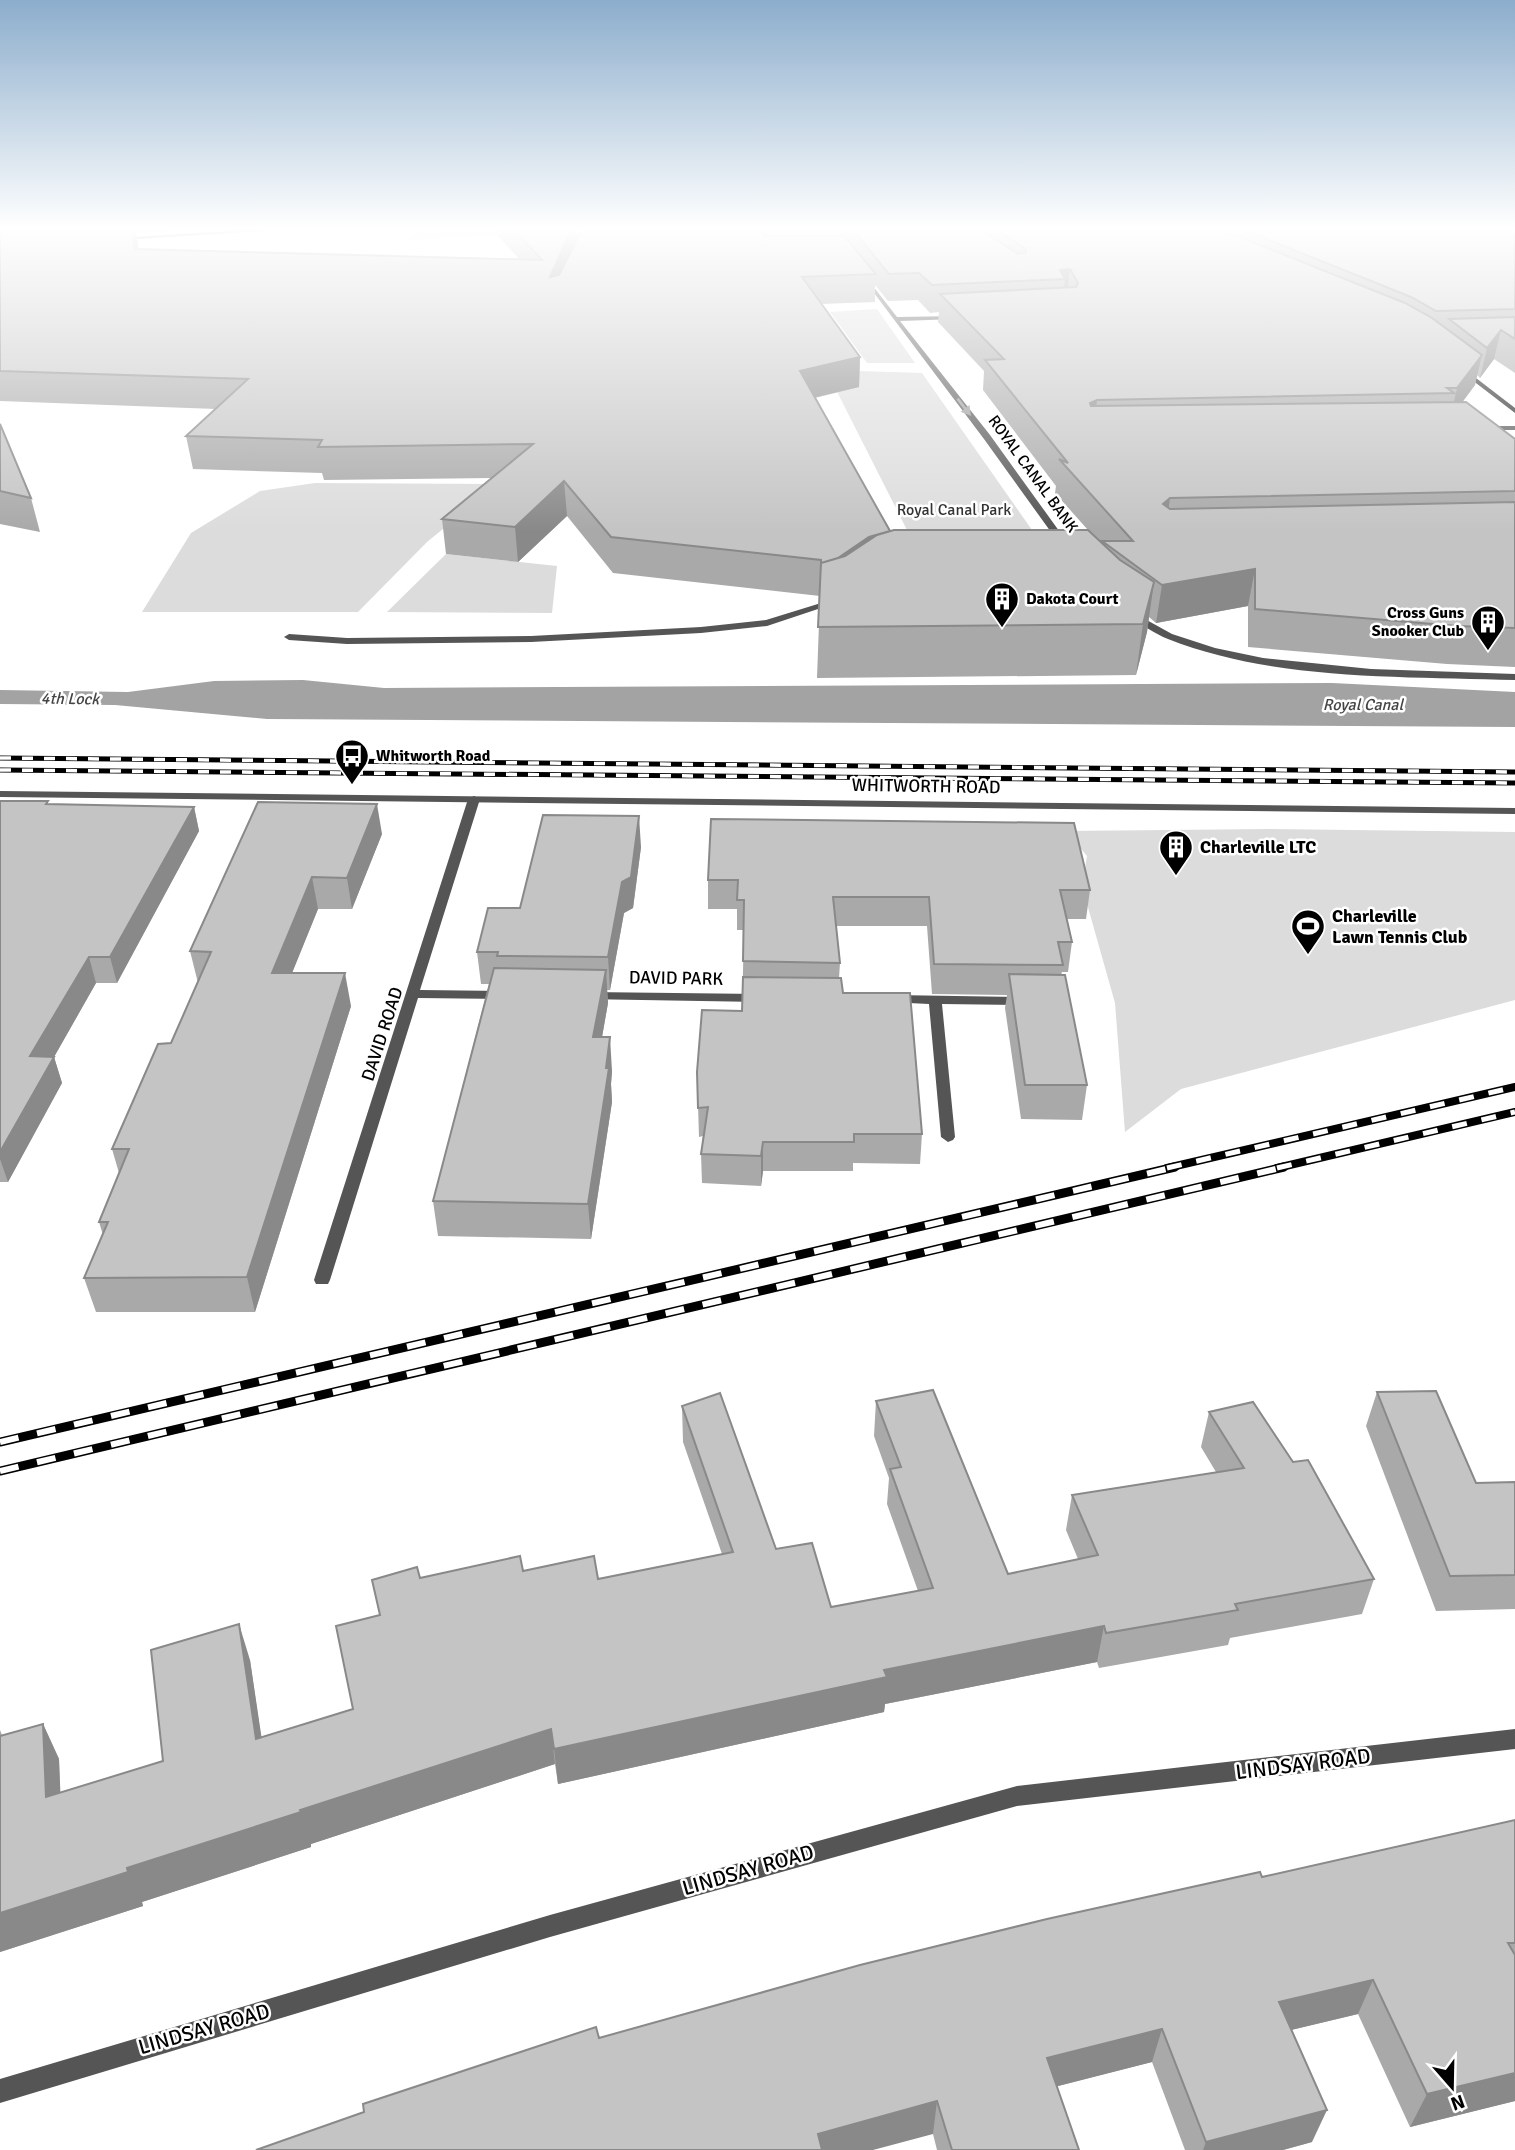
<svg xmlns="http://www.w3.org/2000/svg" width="1515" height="2150" font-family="Signika,sans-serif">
<rect width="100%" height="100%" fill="#fff"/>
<path fill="#dcdcdc" d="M416,230h83l2,5 -93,5z
M877,309l38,54h-48l-37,-51z
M826,370l96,3 131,187 -146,-30z
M315,483l183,1 -71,58 -69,70h-216l49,-79 69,-42z
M446,554l111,12 -5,47 -165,-1z
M1270,829l245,3v168l-334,89 -56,43 -10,-129 -33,-117 5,-30 -21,-25z"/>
<path fill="#a3a3a3" d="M303,680l81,8 948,-5 183,9v35l-1248,-8 -152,-14 -115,-1v-14l128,2 86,-11z"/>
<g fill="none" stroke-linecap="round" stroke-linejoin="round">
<path fill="#555" fill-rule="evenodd" d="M862,277h4l31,40 62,-1 -2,3 -57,2 90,114 77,107v4h-6l-77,-107z
M1481,426h34v4h-37l-1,-2z
M834,599l8,2 -75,25 -66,7 -170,9 -184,2 -58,-4 -5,-3 5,-3 58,4 184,-2 170,-9 65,-7z
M1134,613l38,21 43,14 48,10 108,11 144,5v6c-113,-4 -241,1 -347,-41 -13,-5 -25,-14 -37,-21v-4z
M474,796l6,3 -60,191 85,1 7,4 -7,4 -87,-1 -88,282 -2,4h-12l-2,-4 154,-481z
M588,992l172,2 7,4 -7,4 -177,-3 -2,-3 2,-3z
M893,995l130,2 7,4 -7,4 -81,-1 13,133 -2,3 -5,2 -7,-5 -12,-133 -41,-2 -2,-3 2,-3z
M1515,1729v20l-498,57 -467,131 -550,166v-24l550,-164 467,-129z"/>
<path fill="#555" fill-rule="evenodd" d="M0,791l1515,17v6l-1515,-17z"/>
<path fill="#222" fill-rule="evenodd" d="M243,230h35l-158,10 -3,-2z
M1459,368h4l52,40v5l-56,-43z"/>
<g stroke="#000" stroke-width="5">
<path id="rail-far2" d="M0,758l1515,14
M0,770l1515,13"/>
</g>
<g stroke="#000" stroke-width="8">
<path id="rail-far1" d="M1167,1168l348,-81
M1277,1168l238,-56"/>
</g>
<g stroke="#000" stroke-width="9">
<path id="rail" d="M0,1442l1175,-275
M0,1471l1284,-304"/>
</g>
<use href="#rail-far2" stroke="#fff" stroke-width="3.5" stroke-dasharray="11" stroke-linecap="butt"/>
<use href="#rail-far1" stroke="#fff" stroke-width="5" stroke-dasharray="15" stroke-linecap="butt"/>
<use href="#rail" stroke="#fff" stroke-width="6" stroke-dasharray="19" stroke-linecap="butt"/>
</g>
<path fill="#a9a9a9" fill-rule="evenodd" d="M0,230h193l-57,3 2,17 382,10 -27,-30h84l1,8 4,-8h933v143l-21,-14 -14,19 -3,-3 -2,10 -13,17 53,37v228l-68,-3 -199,-17v-41l-92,17 -7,-6 -2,15 -11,43 -319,3 3,-82 -207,-23 -46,-57 -49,46 -72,-8 -4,-35 49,-41 -167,2 -2,-7 -129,-4 -7,-33 30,-27 -216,-8zM875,285l13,16 30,-1 12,13 9,-1 -1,10 46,49 -1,19 73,96 -1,7 33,37 -198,1 -75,-133 44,-11 1,-30 -39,-53 54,-2z
M0,424l31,74 9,34 -40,-8z
M0,801l48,4 146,2 5,24 -82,152h-21l-42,74 8,26 -54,99h-8z
M1074,823l16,67 -4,29h-20l6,23 -4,30h-6l-1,3 26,110 -5,35 -61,-1 -16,-111 2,-13 -75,-1 -5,-68h-91l4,37 -1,15 4,15 79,141 -2,30 -67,-1v8h-90l-2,15 -59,-3 -1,-29 2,-18 -4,1 -2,-65 45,-61 2,-81h-7v-21h-29v-29z
M382,834l-30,75h-34l-26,64 59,33 -96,306h-159l-12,-34 19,-43 -4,-13 20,-49 -7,-24 59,-106 27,-60 -8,-32z
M641,847l-8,61 -9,5 -14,77h-3l1,13 -6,34 10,34 -1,13 1,18 -21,137 -153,-3 -5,-35 56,-217h-8l-4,-32 43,-44z
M1377,1392l99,91 39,-1v127l-79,2 -70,-185z
M876,1401l132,173 70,-15 -12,-29 6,-35 144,-23 -15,-25 8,-35 84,50 81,117 -12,35 -132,24 -2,7 -129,23 -2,-6 -212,42 -1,8 -326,72 -3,-20 -244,80v3l-169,55 1,4 -143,46v-222l2,5 41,-11 16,35 1,34 103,-32 87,-101 11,77 92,-28 27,-94 40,-37 103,-7 75,8 124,-25 -39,-112 -1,-36 94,143 55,58 87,-16 -31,-87 2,-26 -15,-42z
M1515,1820v281l-105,26 -52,-113 -67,16 21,112 -29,8h-98l-33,-88 -95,24 22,64h-142l-4,-16 -334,-96 663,-161z"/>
<path fill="#898989" d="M0,230h193l-57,3 2,8 1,35z
M571,230h6l1,13 -26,61 -2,-27z
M1070,269l-3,27h-4l2,-17 -5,-9z
M1501,330l-7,29 -14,19 7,-30z
M1482,355l-7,30 -25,34 7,-31z
M860,357l-1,30 -60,14 1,-30z
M1097,400l-4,31 -3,-28z
M564,481l3,35 -49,46 -3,-35z
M1170,498l-5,35 -2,-29z
M890,531l-70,69 1,-36 48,-27z
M1255,569l-7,37 -92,17 6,-38z
M1154,582l-7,50 -11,43 7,-51z
M377,804l5,30 -30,75 -5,-31z
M194,807l5,24 -82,152 -7,-26z
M639,816l2,31 -8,61 -9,5 -14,77 -2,-33 14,-75z
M312,877l6,32 -39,96 -7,-32z
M89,957l7,26 -42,74 8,26 -54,99 -8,-23v-7l30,-96z
M606,970l2,33 -12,68 -3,-34z
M345,973l6,33 -96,306 -8,-35z
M610,1037l2,34 -1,13 1,18 -21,137 -3,-35z
M763,1142v29l-2,15v-30z
M239,1624l11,36 17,114 -11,-35z
M1104,1626l-7,36 -212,42 -1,8 -326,72 -4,-35 330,-79z
M43,1724l16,35 3,72 -16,-34z
M551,1729l4,35 -244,80v3l-169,55 1,4 -143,46v-39l127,-45 173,-58z
M1373,1980l-15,34 -92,22 13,-34z
M1162,2029l-10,33 -113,29 8,-33z
M1515,2073v28l-105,26 17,-33z
M937,2101l-4,33 -60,16h-56l1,-16z
M1327,2110l-15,32 -29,8h-80l3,-8z"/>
<path fill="#c4c4c4" stroke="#898989" stroke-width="2" d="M0,230h133l1,19 408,11 -28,-30h57l-21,47 9,-2 23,-45h179l4,6h79l32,38 -74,3 58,80 -60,14 90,160 -21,6 -31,21 -17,5v-3l-210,-23 -47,-56 -49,46 -73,-8 91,-75 -215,3 4,-7 -136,-4 62,-57 -248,-8z
M853,230h128l37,24 8,-2v-3l-29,-19h225l183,73 27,15 50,37 -25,33h-10l7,5 -357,7 -7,3 1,3 375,-4 49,37v52l-345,7 -7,6 7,5 345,-7v126l-58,-2 -202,-17v-40l-93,16 -60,-44h31l-74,-82 9,4 -83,-103 19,-1 -64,-65 136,-7 2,-4 -8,-14 -10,1 5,9 -133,6 -13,-12 -30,1z
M1244,230h271v79l-79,2 -25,-14z
M1515,317v22l-14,-9 -14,18 -38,-29z
M0,424l31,74 -31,-7z
M894,530h194l32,30 34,22 -11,42 -325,3 3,-64 24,-7 32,-21z
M0,801h48l-2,3 148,3 -84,150h-21l-59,99 24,1 -54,95z
M258,802l119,2 -30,74 -35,-1 -40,96h73l-98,304 -163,1 24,-56h-9l30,-73h-17l46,-105 13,-1 40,-91 -21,-1z
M543,815l96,1 -8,61 -9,5 -14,75 -111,-1 1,-4h-21l11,-44h32z
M711,819l363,4 16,67h-30l12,52h-14l5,23 -129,-1 -5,-67h-96l7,66 -97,-2 1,-61h-7l1,-20h-30z
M494,968l112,2 -13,67h17l-4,31h3l-21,136 -155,-3z
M1009,974l56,1 22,110h-62z
M743,977l98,1 2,15h67l12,141h-68v8h-91l-2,14 -60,-2 7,-47 -10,1 -1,-36 5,-62 40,1z
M933,1390l75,184 90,-19 -26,-60 172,-27 -35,-56 44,-10 40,60 15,-2 66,119 -139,25 3,6 -132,23 -2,-7 -220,44 3,7 -333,72 -3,-20 -251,81 1,2 -174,56 1,4 -128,41v-177l43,-12 3,73 117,-36 -12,-111 88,-26 17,115 97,-30 -17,-83 44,-11 -8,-35 45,-13 3,11 100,-22 3,15 71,-15 4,23 135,-27 -51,-146 38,-13 56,156 36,-6 19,64 102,-19 -43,-119 11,-2 -25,-66z
M1436,1391l40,92 39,-1v93l-65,1 -73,-184z
M1515,1820v123h-7l7,12v118l-88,21 -54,-114 -94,22 48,108 -121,32 -44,-113 -115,29 32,92h-127l-15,-49 -119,33 4,16h-566l108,-38 -1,-8 233,-77 3,11 261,-73 187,-46 213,-47 2,5z"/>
<defs><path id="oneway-solid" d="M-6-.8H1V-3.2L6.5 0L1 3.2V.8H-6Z" transform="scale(1.75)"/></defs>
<use fill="#999" href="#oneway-solid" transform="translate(964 407) rotate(52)"/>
<linearGradient id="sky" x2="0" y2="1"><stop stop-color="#8cadcc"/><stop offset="0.43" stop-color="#fff"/><stop offset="1" stop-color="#fff" stop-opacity="0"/></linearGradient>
<rect width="1515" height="531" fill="url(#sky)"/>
<defs>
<g id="building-pin" transform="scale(1.75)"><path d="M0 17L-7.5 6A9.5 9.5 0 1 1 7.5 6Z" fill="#000" stroke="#fff"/><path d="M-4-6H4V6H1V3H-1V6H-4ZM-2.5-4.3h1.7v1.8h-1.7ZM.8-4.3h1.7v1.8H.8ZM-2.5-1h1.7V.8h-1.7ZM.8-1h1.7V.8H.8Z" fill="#fff"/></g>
<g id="bus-pin" transform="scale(1.75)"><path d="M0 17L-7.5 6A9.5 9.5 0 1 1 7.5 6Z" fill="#000" stroke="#fff"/><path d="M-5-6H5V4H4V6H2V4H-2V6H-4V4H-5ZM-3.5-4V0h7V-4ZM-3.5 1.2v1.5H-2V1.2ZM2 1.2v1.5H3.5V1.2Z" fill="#fff"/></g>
<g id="stadium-pin" transform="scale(1.75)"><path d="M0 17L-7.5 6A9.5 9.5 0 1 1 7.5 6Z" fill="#000" stroke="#fff"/><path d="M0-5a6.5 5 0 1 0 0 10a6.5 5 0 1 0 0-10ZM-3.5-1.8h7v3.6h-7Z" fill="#fff"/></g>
</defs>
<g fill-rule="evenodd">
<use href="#building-pin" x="1002" y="599"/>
<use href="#building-pin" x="1488" y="622"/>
<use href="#bus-pin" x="352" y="756"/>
<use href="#building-pin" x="1176" y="847"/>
<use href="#stadium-pin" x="1308" y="926"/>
</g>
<g text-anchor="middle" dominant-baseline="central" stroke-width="5" stroke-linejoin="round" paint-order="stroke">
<g font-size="16" fill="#000" stroke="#fff">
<text transform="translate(1033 474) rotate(54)">ROYAL CANAL BANK</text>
</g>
<g font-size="16" fill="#333" stroke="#fff">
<text x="954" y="510">Royal Canal Park</text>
</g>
<g font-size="16" font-weight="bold" fill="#000" stroke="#fff" text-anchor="start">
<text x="1026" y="599">Dakota Court</text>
<text x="1464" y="613" text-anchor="end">Cross Guns<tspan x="1464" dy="18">Snooker Club</tspan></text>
<text x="376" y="756">Whitworth Road</text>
</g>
<g font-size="16" font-style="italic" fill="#444" stroke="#fff">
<text transform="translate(70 699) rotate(1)">4th Lock</text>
<text x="1363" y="705">Royal Canal</text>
</g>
<g font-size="18" fill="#000" stroke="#fff">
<text transform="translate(926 786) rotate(1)">WHITWORTH ROAD</text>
<text transform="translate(676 978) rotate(1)">DAVID PARK</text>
<text transform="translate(382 1034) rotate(-72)">DAVID ROAD</text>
</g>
<g font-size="18" font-weight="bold" fill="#000" stroke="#fff" text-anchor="start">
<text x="1200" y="847">Charleville LTC</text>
<text x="1332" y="916">Charleville<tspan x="1332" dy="21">Lawn Tennis Club</tspan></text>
</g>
<g font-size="21" fill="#000" stroke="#fff">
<text transform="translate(1303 1764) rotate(-7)">LINDSAY ROAD</text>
<text transform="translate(748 1870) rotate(-16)">LINDSAY ROAD</text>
<text transform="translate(204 2029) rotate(-16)">LINDSAY ROAD</text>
</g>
</g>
<g transform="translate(1452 2087) rotate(160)" stroke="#ffffff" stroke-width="5" paint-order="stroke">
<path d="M0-5L12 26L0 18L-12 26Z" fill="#000000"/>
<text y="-10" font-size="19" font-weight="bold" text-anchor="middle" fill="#000000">N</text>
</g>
</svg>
